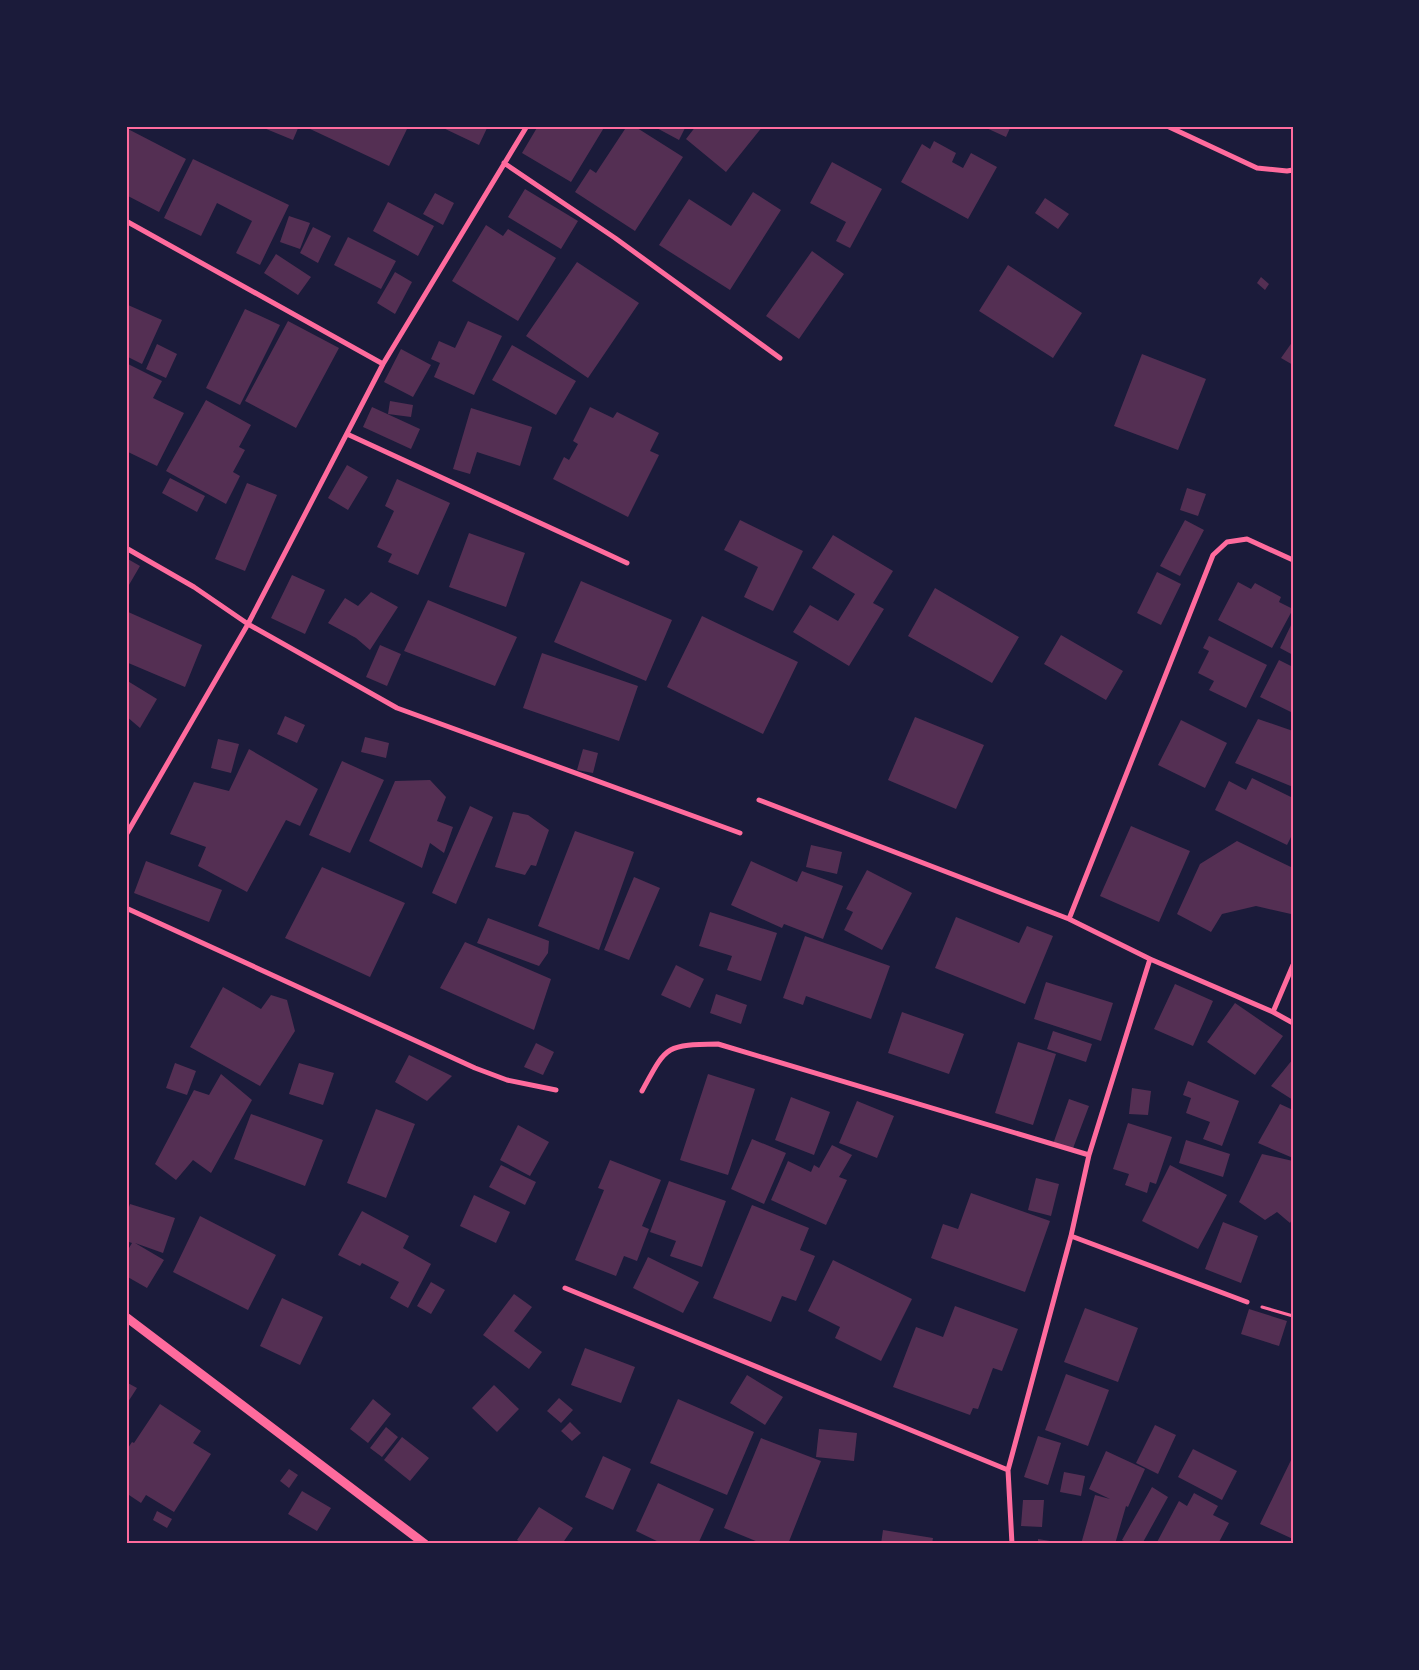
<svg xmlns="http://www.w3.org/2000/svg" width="1419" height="1670" font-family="'PT Sans Narrow',sans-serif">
<rect width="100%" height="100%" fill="#1b1b3a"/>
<path fill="#542f53" d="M259,126h40l-6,14z
M308,126h93l6,3 -18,37 -81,-38z
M439,126h49l-9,19z
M538,126h67l-34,56 -49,-29z
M627,126h7l49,31 -48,74 -60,-39 15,-23 6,4z
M653,126h33l-7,14z
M696,126h67l-37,46 -40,-33z
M982,126h29l-5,11z
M126,128l60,31 -27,53 -33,-17z
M934,141l22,12 -4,9 11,6 8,-15 26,14 -29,52 -67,-37 21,-38 8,5z
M193,159l96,46 -29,60 -24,-12 16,-32 -35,-18 -16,33 -37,-18z
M832,162l50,27 -32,59 -14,-7 10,-19 -36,-19z
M525,189l53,32 -17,28 -53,-32z
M753,192l28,18 -51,80 -71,-45 30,-46 42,27z
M435,193l19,10 -11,22 -20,-11z
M1045,198l24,16 -11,15 -23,-16z
M388,202l46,24 -16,30 -45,-25z
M289,216l21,7 -10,26 -20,-7z
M486,225l17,11 5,-7 48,29 -38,63 -66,-40z
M313,227l18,9 -13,27 -18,-10z
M348,237l48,24 -15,28 -47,-24z
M812,251l32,23 -45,65 -33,-23z
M276,254l35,23 -13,18 -34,-22z
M577,262l62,41 -51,75 -62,-42z
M1008,265l74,48 -29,45 -74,-47z
M395,272l17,10 -17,32 -18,-11z
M1261,277l8,7 -4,6 -8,-7z
M128,305l34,15 -20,44 -16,-8v-48z
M245,309l35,16 -40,80 -34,-17z
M288,321l51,27 -43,80 -51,-27z
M468,321l34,15 -28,59 -40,-18 6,-14 -9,-4 8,-18 16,7z
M1293,341v24l-12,-7z
M157,344l20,10 -11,24 -20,-9z
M512,345l64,36 -20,34 -64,-35z
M401,349l30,16 -18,32 -29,-15z
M1142,354l64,25 -28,71 -64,-24z
M126,363l36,18 -9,17 31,15 -27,53 -31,-15z
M206,400l45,25 -12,22 6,3 -12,22 7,4 -14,28 -60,-33z
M390,401l23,4 -2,12 -23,-3z
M372,407l48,22 -9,20 -48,-22z
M590,407l23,11 4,-6 42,21 -9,18 9,4 -31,62 -75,-38 11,-22 5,3 9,-16 -5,-3z
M471,408l61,19 -12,39 -43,-14 -7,22 -17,-5z
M347,465l21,12 -20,33 -20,-12z
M170,478l35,18 -8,16 -35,-19z
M397,479l53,24 -32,72 -30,-13 4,-8 -15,-7 17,-36 -9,-5z
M247,483l30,12 -32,76 -30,-12z
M1187,488l19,6 -8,22 -18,-6z
M740,520l63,31 -30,60 -29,-14 14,-30 -34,-17z
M1185,520l19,10 -24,46 -20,-10z
M469,533l56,20 -19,54 -57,-20z
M833,535l60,36 -20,32 11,6 -35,57 -56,-34 17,-27 28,16 17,-27 -43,-26z
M126,558l14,8 -14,24z
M1157,572l24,12 -20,41 -24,-12z
M292,575l33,15 -20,44 -34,-16z
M581,581l91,39 -26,61 -92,-39z
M1238,582l13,7 4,-6 26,14 -2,5 14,7 -21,39 -54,-28z
M935,588l84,49 -27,46 -84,-47z
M371,592l27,15 -28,43 -14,-12 -28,-15 17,-25 13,8z
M428,600l89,37 -22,49 -91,-35z
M126,611l76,34 -17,42 -59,-25z
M702,616l96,46 -35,72 -96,-47z
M1293,621v34l-13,-7z
M1061,635l62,36 -17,29 -62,-36z
M1209,636l58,29 -21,43 -37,-18 5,-9 -16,-8 11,-22 -6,-3z
M380,645l21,9 -14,32 -21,-9z
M542,653l96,33 -19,55 -96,-33z
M1279,660l14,7v46l-33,-16z
M126,680l31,19 -17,29 -14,-12z
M285,716l20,9 -8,18 -20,-9z
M915,717l69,28 -28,64 -68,-29z
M1258,719l35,12v56l-58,-24z
M1181,720l46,23 -22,45 -47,-23z
M365,737l24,6 -3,15 -25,-6z
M218,739l21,5 -8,29 -20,-5z
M249,749l69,40 -18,37 -14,-6 -39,72 -49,-26 8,-19 -36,-13 24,-52 35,9z
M583,749l15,4 -5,20 -16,-3z
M342,761l42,19 -34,73 -41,-18z
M1252,778l41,20v35l-6,12 -72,-35 14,-29 17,9z
M430,780l16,17 -9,24 16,6 -9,26 -14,-10 -8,25 -53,-27 26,-60z
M470,806l23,11 -37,87 -24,-11z
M513,812l15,3 21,15 -13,36 -5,-1 -6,10 -30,-8z
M1131,826l59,25 -31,71 -59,-26z
M575,831l59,21 -35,98 -61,-24z
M1237,841l56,27v43l-2,3 -35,-8 -34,8 -11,18 -34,-18 23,-50z
M811,845l31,7 -5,22 -31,-7z
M146,861l76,29 -13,32 -75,-29z
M751,861l46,21 5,-11 41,15 -20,53 -39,-15 -2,4 -51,-23z
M322,867l83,36 -35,74 -85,-39z
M867,870l45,23 -30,57 -38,-20 9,-18 -7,-3z
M634,877l26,11 -31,72 -25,-10z
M710,912l67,21 -16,48 -34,-11 5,-14 -33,-10z
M956,917l63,26 8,-17 26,10 -28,68 -90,-36z
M488,918l61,23 -1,12 -9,13 -62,-23z
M805,936l85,30 -19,53 -65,-23 -3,9 -20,-7z
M465,942l86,37 -17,51 -94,-42z
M676,965l28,14 -14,29 -29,-13z
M1046,982l67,21 -12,38 -67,-22z
M1175,984l38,17 -20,45 -39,-17z
M223,987l38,22 10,-14 16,5 8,31 -35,55 -70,-39z
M716,994l31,11 -6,19 -31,-11z
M1235,1003l48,33 -28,39 -48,-33z
M902,1012l62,22 -15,40 -61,-21z
M1053,1031l39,13 -6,18 -39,-13z
M1018,1042l38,12 -23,71 -38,-12z
M536,1043l18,9 -11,23 -19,-8z
M409,1055l43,21 -25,25 -32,-19z
M1293,1059v41l-22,-14z
M175,1063l21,8 -9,24 -21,-7z
M299,1063l35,10 -11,32 -34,-11z
M221,1074l31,26 -41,73 -18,-13 -17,20 -21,-16 39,-74 15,5z
M708,1074l47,15 -27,86 -48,-15z
M1188,1081l51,20 -17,45 -19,-7 7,-17 -24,-9 5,-15 -8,-3z
M1132,1088l19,3 -3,24 -19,-1z
M791,1097l39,15 -16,43 -39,-15z
M1069,1099l20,7 -17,45 -19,-7z
M857,1101l37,15 -17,42 -38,-15z
M1280,1104l13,6v48l-35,-15z
M376,1109l39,15 -29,74 -39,-15z
M251,1114l72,26 -18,46 -71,-27z
M1128,1123l44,14 -16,47 -6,-2 -3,11 -22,-8 4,-11 -16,-5z
M518,1125l31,17 -19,34 -30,-16z
M752,1139l34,14 -22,51 -33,-15z
M1186,1140l44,14 -7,23 -44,-14z
M832,1145l20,10 -13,22 8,3 -21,45 -55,-25 17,-39 23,11 3,-7 5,3z
M1262,1154l31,7v57l-3,5 -13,-11 -12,8 -26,-18z
M610,1160l51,20 -19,46 7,3 -12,32 -13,-5 -8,20 -41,-16 29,-70 -6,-2z
M501,1165l35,17 -11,23 -36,-18z
M1170,1165l57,30 -29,54 -56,-28z
M1036,1178l23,6 -8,32 -23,-6z
M669,1181l57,20 -24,66 -32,-11 6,-15 -26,-9z
M971,1193l79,28 -25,71 -94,-34 12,-34 15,5z
M474,1195l36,17 -14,31 -36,-17z
M130,1204l45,14 -12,35 -28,-10 29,17 -17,28 -21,-12v-23l6,-10 -6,-2v-25z
M752,1205l57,23 -9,22 15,6 -19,45 -14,-5 -11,26 -58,-24z
M362,1211l47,25 -6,12 28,16 -23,44 -18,-10 9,-16 -37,-19 -2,3 -22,-11z
M200,1216l76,39 -28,55 -75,-38z
M1223,1222l35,14 -17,47 -36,-14z
M648,1257l51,25 -16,31 -50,-25z
M833,1260l79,39 -31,62 -46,-23 5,-11 -32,-16z
M431,1282l14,8 -14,24 -14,-8z
M514,1294l18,13 -18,24 28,21 -13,17 -46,-34z
M282,1298l41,19 -23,48 -40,-19z
M955,1306l63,23 -16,42 -9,-3 -15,41 -5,-1 -3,7 -77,-28 23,-60 27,10z
M1085,1308l53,20 -20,54 -54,-20z
M1249,1309l38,12 -8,25 -38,-12z
M585,1348l50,19 -14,36 -50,-18z
M1066,1374l43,16 -21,56 -43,-16z
M747,1375l36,22 -18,28 -35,-22z
M126,1382l11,6 -11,17z
M494,1385l25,24 -22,23 -25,-24z
M559,1398l14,12 -12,13 -14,-12z
M373,1399l18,15 -23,29 -18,-14z
M678,1399l76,33 -27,63 -77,-32z
M160,1404l41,27 -8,12 18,11 -37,58 -28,-17 -5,8 -15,-10v-42l6,-9 2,1z
M570,1422l11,11 -9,8 -11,-10z
M1155,1425l21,10 -18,39 -22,-11z
M386,1427l12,10 -16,20 -12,-9z
M819,1429l38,4 -3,28 -38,-4z
M1038,1436l23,7 -13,42 -24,-8z
M402,1437l27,21 -19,23 -26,-21z
M761,1438l60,23 -33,83h-25l-39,-16z
M1193,1449l44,22 -15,29 -44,-23z
M1106,1451l39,18 -17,38 -2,-1 -11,38h-34l14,-49 15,4 -21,-10z
M603,1456l28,13 -18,41 -28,-13z
M1293,1456v83l-33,-15z
M289,1469l9,6 -9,13 -9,-7z
M1064,1472l21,4 -4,20 -21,-4z
M658,1483l56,26 -16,35h-35l-27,-13z
M1152,1487l16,10 -26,47h-12l-8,-4z
M302,1491l29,17 -14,23 -29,-17z
M1194,1493l24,13 -5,9 16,8 -11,21h-62l23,-43 8,5z
M1023,1500h21l-2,27 -21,-1z
M539,1507l34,21 -11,16h-39l-6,-4z
M157,1511l15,8 -5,9 -14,-8z
M883,1530l50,8 -1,6h-51z
M1038,1539l24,4v1h-24z"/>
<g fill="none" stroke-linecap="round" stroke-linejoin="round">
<path stroke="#ff6b9d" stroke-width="3" d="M1262,1307l31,9"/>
<path stroke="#ff6b9d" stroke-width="5" d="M1167,126l90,42 30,3 6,-1
M504,163l111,75 165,120
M126,221l257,143
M347,434l280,129
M126,548l68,39 54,37 149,84 343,125
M759,800l310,119 81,40
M126,835l122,-211 135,-260 144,-238
M126,908l349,160 32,12 49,10
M1069,919l144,-364 14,-13 20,-3 46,21
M1273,1012l20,-47
M642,1091c25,-46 23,-46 76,-47l371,111
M1071,1236l176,66
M565,1288l443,182
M1012,1544l-4,-74 63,-234 18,-81 61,-196 123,53 20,11"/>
<path stroke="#ff6b9d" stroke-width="9" d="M126,1317l299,227"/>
</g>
<rect width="1419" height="1670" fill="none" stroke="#1b1b3a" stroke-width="255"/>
<rect x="128" y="128" width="1164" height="1414" fill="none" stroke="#ff6b9d" stroke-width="2"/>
</svg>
